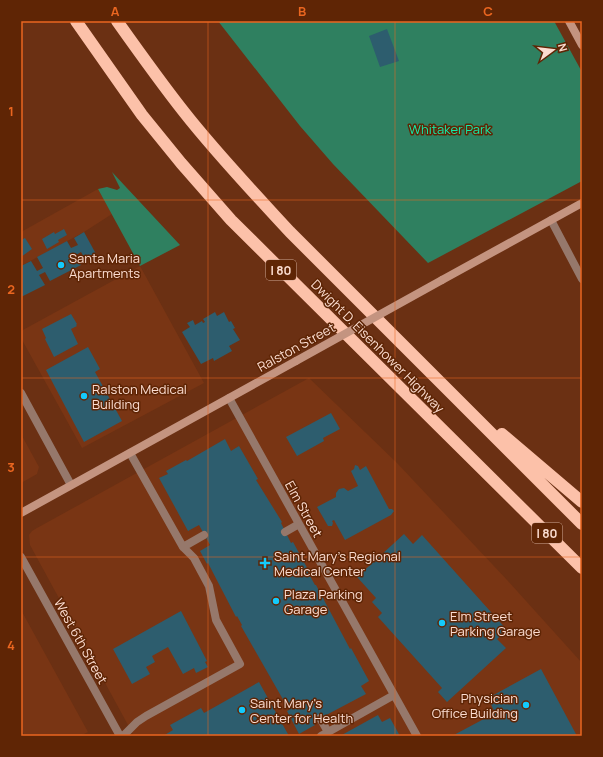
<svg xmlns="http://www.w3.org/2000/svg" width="603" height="757" font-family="Manrope,sans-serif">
<rect width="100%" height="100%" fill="#6b3013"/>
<path fill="#793514" d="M98,189l14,25 -28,18 -63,34v-34z
M140,266l64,117 -122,65 -61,-110v-7z
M309,378l88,85 111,118 74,82v73h-448l-104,-191 -1,-10 3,-4 5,-3z
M21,434l18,33 -2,7 -16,9z
M21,610l67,122 -8,4h-55l-4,-8z"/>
<path fill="#2f8060" d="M218,21h336l28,51v109l-154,82 -95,-99 -33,-38z
M112,172l68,73 -40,21 -42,-77 9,-2 10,3 3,-2z"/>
<path fill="#2d5d6e" d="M387,29l12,32 -19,6 -11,-31z
M64,229l3,6 -9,5 1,2 -12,7 -5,-10 12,-7 1,2z
M84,232l12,22 -11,5 -4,-7 -5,3 5,10 -31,16 -5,-9 -6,3 6,10 -24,12v-31l10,-5 6,10 6,-3 -6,-11 30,-16 4,7 7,-3 -4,-7z
M25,238l7,11 -11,8v-17z
M215,312l2,4 7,-4 5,10 2,-1 4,7 -2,1 7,11 -11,6 3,5 -18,10 -1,-3 -12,6 -19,-32 8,-5 -3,-4 6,-3 2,5 7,-4 1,2 2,-1 -2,-3z
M71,314l6,10 -1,1 1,1 -6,3 7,15 -24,13 -9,-18 1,-1 -4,-9z
M88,347l12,22 -5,3 27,49 -38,21 -38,-72z
M331,413l9,16 -17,9 1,3 -27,15 -11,-19z
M225,439l6,12 8,-5 19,33 -2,1 26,42 -1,1 10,20 2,-1 18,33 -1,1 5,9h1l34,64 1,-1 18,33 -8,5 5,8 -53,28 2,3 -16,9 -12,-23 2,-1 -48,-84 1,-1 -5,-9 -1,1 -28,-54 -1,1 -7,-13 10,-6 -11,-20 -11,6 -29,-53 9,-4 -2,-3 20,-11 1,1z
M355,465l3,1 2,4 6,-4 23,43h3l2,2 -3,4 -46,25 -11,-20 -2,1 1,2 -1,3h-4l-11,-19 19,-10v-4l3,-4 5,-1 4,3 10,-5 -7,-15 3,-2z
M404,534l9,10 9,-9 85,95 -10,9 9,9 -59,54 -9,-10 4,-4 -64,-71 4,-4 -10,-11 4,-4 -19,-21z
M181,611l26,50 -2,1 3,5 -12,6 -2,-5 -11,6 -15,-27 -16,9 3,6 -9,5 4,7 -18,10 -19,-35z
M541,669l36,67h-125l43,-23 -7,-15z
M259,682l30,54h-126l10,-6 -3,-5 31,-17 3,5z
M378,715l4,7 8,-4 10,18h-60z"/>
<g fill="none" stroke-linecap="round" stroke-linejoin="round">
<path stroke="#96786b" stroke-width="8" d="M551,220l31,59
M229,398l188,338
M130,453l53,94 21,-12
M285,532l14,-8
M320,718l8,14
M123,736l14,-14 9,-6 94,-52 -24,-44 -7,-34 -15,-28 -11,-11
M321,736l73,-41"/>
<path stroke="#96786b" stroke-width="8" d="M21,393l50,92
M21,557l99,179"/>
<path stroke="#c49480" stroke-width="8" d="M569,21l13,24
M442,280l140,-77
M21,513l275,-152"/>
<path stroke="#fcc1a9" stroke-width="12" d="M76,21l66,94 39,48 50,57 351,348
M117,21c22,31 44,62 67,91 33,42 70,81 106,120l292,292
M502,434l80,68"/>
<path stroke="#c49480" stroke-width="8" d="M296,361l146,-81"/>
</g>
<path fill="none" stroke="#ea6620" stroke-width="1" stroke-opacity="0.55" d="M208,21v715M395,21v715M21,200h561M21,378h561M21,557h561"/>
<g fill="#14cafb" stroke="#5f2505" stroke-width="1.5">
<circle cx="61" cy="265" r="4"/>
<circle cx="84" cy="396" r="4"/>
<path d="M263 557h4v4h4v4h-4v4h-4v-4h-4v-4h4z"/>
<circle cx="276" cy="601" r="4"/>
<circle cx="442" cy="623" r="4"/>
<circle cx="526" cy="705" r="4"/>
<circle cx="242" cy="710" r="4"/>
</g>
<g text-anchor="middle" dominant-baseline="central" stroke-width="3" stroke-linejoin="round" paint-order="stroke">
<g fill="#5f2505" stroke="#cda694" stroke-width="1">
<rect x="266" y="260" width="30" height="20" rx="3"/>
<rect x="532" y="523" width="30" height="20" rx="3"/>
</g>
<g font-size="12" font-weight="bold" fill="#fcddd1">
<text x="281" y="270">I 80</text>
<text x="547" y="533">I 80</text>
</g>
<g font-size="13" fill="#13ecaa" stroke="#5f2505">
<text x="450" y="129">Whitaker Park</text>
</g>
<g font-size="13" fill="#fcddd1" stroke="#5f2505" text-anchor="start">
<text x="69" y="258">Santa Maria<tspan x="69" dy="15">Apartments</tspan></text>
<text x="92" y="389">Ralston Medical<tspan x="92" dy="15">Building</tspan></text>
<text x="274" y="556">Saint Mary's Regional<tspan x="274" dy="15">Medical Center</tspan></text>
<text x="284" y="594">Plaza Parking<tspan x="284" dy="15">Garage</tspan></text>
<text x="450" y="616">Elm Street<tspan x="450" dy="15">Parking Garage</tspan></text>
<text x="518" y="698" text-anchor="end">Physician<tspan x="518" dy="15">Office Building</tspan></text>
<text x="250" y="703">Saint Mary's<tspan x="250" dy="15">Center for Health</tspan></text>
</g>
<g font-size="13" fill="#fcddd1" stroke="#5f2505">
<text transform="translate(378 346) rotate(45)">Dwight D. Eisenhower Highway</text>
<text transform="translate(296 347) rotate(-29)">Ralston Street</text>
<text transform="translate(304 509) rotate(61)">Elm Street</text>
<text transform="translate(81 641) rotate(61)">West 6th Street</text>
</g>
</g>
<rect width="603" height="757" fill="none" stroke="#5f2505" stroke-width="44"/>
<g transform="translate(553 50) rotate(75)" stroke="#5f2505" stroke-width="3" paint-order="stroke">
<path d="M0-3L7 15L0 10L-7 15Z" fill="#fcddd1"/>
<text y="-6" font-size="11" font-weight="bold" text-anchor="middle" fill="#fcddd1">N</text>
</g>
<rect x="22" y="22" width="559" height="713" fill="none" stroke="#ea6620" stroke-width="1.5"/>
<g font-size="13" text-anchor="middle" font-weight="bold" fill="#ea6620">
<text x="115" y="16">A</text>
<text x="302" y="16">B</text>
<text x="488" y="16">C</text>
<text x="11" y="116">1</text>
<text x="11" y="294">2</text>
<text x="11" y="472">3</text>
<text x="11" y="650">4</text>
</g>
</svg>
